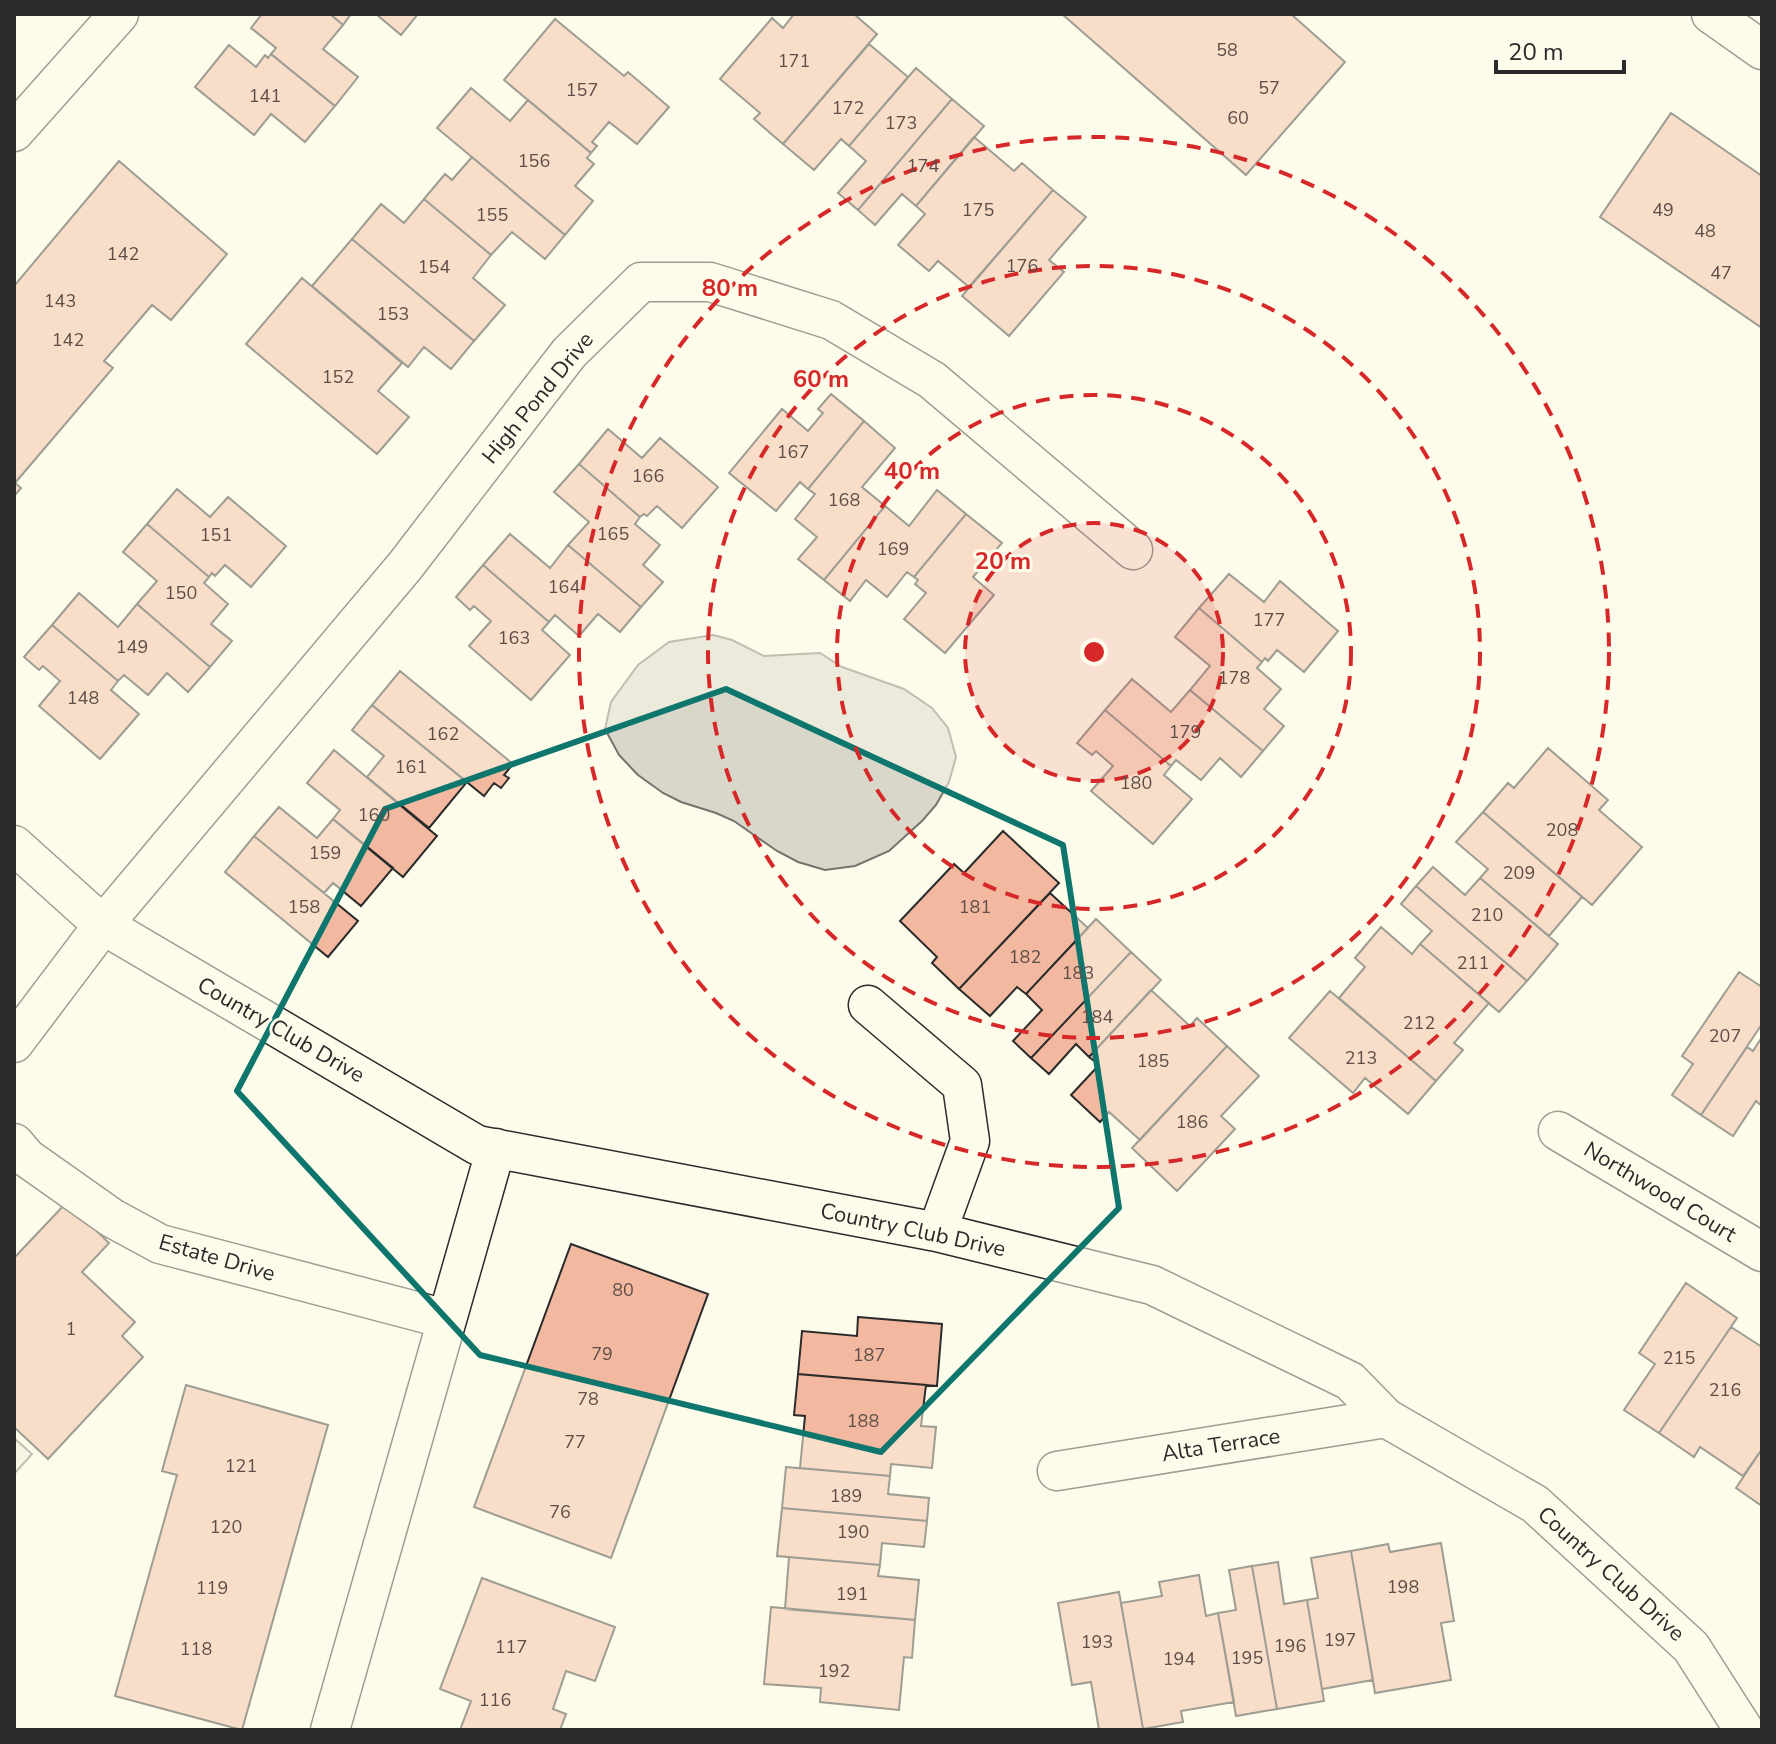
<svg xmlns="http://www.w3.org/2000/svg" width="1776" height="1744" font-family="'Nunito Sans',sans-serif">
<rect width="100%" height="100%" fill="#fdfbea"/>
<path fill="#ecebdb" stroke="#74746e" stroke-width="2" d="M14,1438l18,16 -18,20z"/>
<path fill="#d8d7c9" stroke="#74746e" stroke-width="2" d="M713,635l19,5 32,16 56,-3 22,14 62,22 28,19 16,20 8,29 -7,25 -13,23 -14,16 -33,30 -34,15 -30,4 -27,-8 -21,-11 -43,-30 -18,-8 -35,-11 -18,-9 -25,-18 -19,-20 -14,-26 6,-27 27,-37 31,-23z"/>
<path fill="#f2b8a0" stroke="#2b2b2b" stroke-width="2" d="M262,14h68l13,11 -20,24 35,28 -23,29 -64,-52 5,-6 -25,-20z
M330,14h21l-8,11z
M376,14h42l-17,21z
M794,14h60l23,20 -94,110 -29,-25 6,-6 -40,-34 52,-61 11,10z
M1062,14h229l54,48 -99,113z
M555,19l69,57 4,-4 41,35 -32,37 -28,-22 -17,20 5,4 -6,7 -87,-73z
M869,44l39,33 -59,69 -8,-7 -27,31 -31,-26z
M229,45l27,22 9,-12 3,3 3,-4 64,52 -30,36 -34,-28 -17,21 -59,-48z
M916,68l36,31 -94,111 -20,-17 28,-32 -17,-15z
M471,88l39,33 18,-21 63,53 -4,5 7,6 -19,22 18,15 -28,34 -128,-107z
M952,99l32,27 -68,80 -14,-12 -27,31 -17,-15z
M1671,113l91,63v152l-162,-111z
M974,137l40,34 8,-8 31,27 -84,97 -31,-26 -9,10 -31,-26 27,-31 -9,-8z
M472,157l93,78 -20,24 -33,-27 -21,23 -67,-56 21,-25 7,6z
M119,161l108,93 -56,66 -19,-15 -48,56 9,7 -98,115 6,5 -7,8v-210z
M1053,190l33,27 -37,43 15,12 -55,64 -47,-40z
M424,199l67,56 -18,23 32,27 -31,36 -122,-102 29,-35 23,19z
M352,239l122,102 -23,28 -27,-22 -16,20 -96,-81z
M302,278l100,85 -24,28 31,26 -32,37 -131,-110z
M831,394l33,27 -56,68 -8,-7 -24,29 -47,-38 53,-64 26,22 15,-18 -5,-4z
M864,421l31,27 -33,39 23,19 -61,74 -26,-21 19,-22 -22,-18 20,-25 -7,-5z
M608,429l34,29 18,-20 58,49 -36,41 -25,-22 -10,10 -3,-2 -4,3 -61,-53z
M579,464l61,53 -5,7 25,21 -17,20 20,17 -22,25 -73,-62 21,-23 -35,-30z
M177,489l33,28 18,-20 58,49 -35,41 -26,-22 -10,11 -3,-3 -3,4 -62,-53z
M937,490l29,24 -52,63 -7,-5 -20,25 -21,-17 -16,21 -26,-21 61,-74 24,20z
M966,514l36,29 -29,34 21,18 -49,58 -41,-34 22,-26 -11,-9 3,-4 -4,-3z
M147,524l62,53 -5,6 24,21 -17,20 21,17 -22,26 -73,-63 20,-23 -34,-29z
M510,534l40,34 18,-23 73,62 -21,25 -22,-18 -19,22 -24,-21 -6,7 -66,-57z
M483,565l66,57 -7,8 28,25 -39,45 -62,-54 22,-25 -17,-15 -4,4 -14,-13z
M1229,574l35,28 16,-21 58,50 -34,41 -27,-22 -9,11 -3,-3 -3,4 -63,-54z
M79,593l39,34 19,-23 73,63 -22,25 -21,-19 -19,22 -24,-20 -6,6 -66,-56z
M1199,608l63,54 -5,6 24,21 -17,20 20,17 -21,25 -73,-61 20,-24 -35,-29z
M52,625l66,56 -7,9 28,24 -39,45 -61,-53 21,-25 -17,-15 -4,4 -15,-13z
M400,671l113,93 -9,11 5,3 -8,10 -7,-5 -10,13 -112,-91z
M1132,679l39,33 19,-22 73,61 -22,26 -21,-19 -19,22 -25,-20 -5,6 -66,-56z
M372,705l95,77 -38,46 -62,-51 17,-21 -32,-26z
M1105,710l66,56 -7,9 28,24 -39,45 -62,-53 22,-25 -17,-15 -4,4 -15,-12z
M1548,748l60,52 -9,10 43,37 -50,58 -109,-93 25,-29 6,5z
M334,750l103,86 -34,41 -70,-58 7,-9 -33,-27z
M279,807l38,31 16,-19 60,49 -32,38 -28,-23 -9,10 -70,-57z
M1483,812l99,85 -33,39 -69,-58 8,-9 -32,-27z
M1003,831l56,52 -100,106 -27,-26 5,-6 -37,-36 54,-57 10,9z
M254,836l104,85 -30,36 -103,-85z
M1433,867l32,28 15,-17 78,66 -31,37 -111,-95z
M1416,886l111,95 -28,31 -79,-68 12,-13 -31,-27z
M1050,893l38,35 -62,66 -9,-7 -27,29 -31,-27z
M1096,919l35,33 -100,106 -18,-17 29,-31 -16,-16z
M1381,927l31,27 8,-10 69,59 -35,40 9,7 -27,31 -97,-83 26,-31 -10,-9z
M1131,952l30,28 -72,77 -13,-13 -27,30 -18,-16z
M1739,972l23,15v37l-61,91 -29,-20 21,-31 -11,-8z
M1151,990l39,36 7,-8 30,28 -87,94 -31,-28 -9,10 -29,-27 28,-30 -10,-8z
M1330,991l106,90 -28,33 -43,-36 -12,15 -64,-55z
M1762,1037v69l-6,-5 -23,35 -32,-21 46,-68 6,4z
M1227,1046l32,30 -38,40 14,13 -58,62 -45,-43z
M67,1202l42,41 -27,29 53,50 -13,14 21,21 -95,102 -34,-32v-169z
M571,1244l137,50 -97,264 -137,-51z
M1686,1283l51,35 -78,115 -35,-23 31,-46 -16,-11z
M858,1317l84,7 -5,62 -139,-12 4,-43 55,5z
M1731,1327l31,20v102l-19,27 -43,-29 -6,10 -35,-24z
M798,1374l128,11 -5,41 15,1 -4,41 -41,-4 -1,12 -90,-8 5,-52 -11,-1z
M186,1385l142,40 -86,305 -127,-34 62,-221 -15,-4z
M1762,1449v57l-26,-18z
M786,1467l104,9 -2,18 41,4 -2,23 -145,-13z
M782,1508l145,13 -3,26 -42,-4 -2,22 -103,-9z
M1441,1543l13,78 -13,2 10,57 -76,13 -24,-142 37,-7 2,8z
M1351,1551l22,129 -51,9 -15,-89 11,-2 -7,-40z
M789,1557l91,8 -2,11 41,4 -4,40 -130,-11z
M1278,1562l6,42 23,-4 17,101 -47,8 -25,-143z
M1252,1566l25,143 -41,7 -18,-103 18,-3 -7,-40z
M1199,1575l7,41 12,-3 16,89 -53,9 2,11 -40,7 -22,-126 41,-7 -3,-14z
M482,1578l133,49 -20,54 -29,-10 -13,38 13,5 -6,16h-100l11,-29 -31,-12z
M1119,1592l24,137 -44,1 -8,-48 -19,3 -14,-82z
M771,1607l144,13 -3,38 -8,-1 -5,53 -79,-8 1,-14 -57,-4z"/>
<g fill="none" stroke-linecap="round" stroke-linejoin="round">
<g stroke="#2b2b2b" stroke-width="41">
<path id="street" d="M1711,14l51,36
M14,132l105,-118
M14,845l89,80 374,220 460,87 215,53 198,96 36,37 149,86 156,143 53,83
M868,1005l94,80 8,56 -33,91
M14,1043l89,-118 302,-359 164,-213 72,-71h69l121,38 101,60 201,170
M1558,1131l204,121
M14,1143l13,15 85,60 48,26 286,75
M1057,1471l329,-53
M330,1730l166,-582"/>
</g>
<use href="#street" stroke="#fdfbea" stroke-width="38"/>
</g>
<path d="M0 0H1776V1744H0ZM726,689l337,156 56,363 -238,244 -401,-97 -243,-264 148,-282z" fill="#fdfbea" fill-opacity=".55" fill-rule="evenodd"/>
<path fill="none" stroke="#0f766e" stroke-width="6" stroke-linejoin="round" d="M726,689l337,156 56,363 -238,244 -401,-97 -243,-264 148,-282z"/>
<circle cx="1094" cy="652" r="129" fill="#d62828" fill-opacity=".12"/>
<g fill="none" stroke="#d62828" stroke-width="4" stroke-dasharray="14 10">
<circle cx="1094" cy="652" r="129"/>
<circle cx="1094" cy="652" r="257"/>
<circle cx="1094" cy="652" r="386"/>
<circle cx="1094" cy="652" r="515"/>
</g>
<g text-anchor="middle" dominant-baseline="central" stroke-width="6" stroke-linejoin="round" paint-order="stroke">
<g font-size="18" fill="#5d4e48">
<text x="1227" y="50">58</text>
<text x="794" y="61">171</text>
<text x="1269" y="88">57</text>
<text x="582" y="90">157</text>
<text x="265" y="96">141</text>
<text x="848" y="108">172</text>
<text x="1238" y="118">60</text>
<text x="901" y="123">173</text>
<text x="534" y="161">156</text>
<text x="923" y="166">174</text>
<text x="978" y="210">175</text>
<text x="1663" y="210">49</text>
<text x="492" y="215">155</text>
<text x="1705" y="231">48</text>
<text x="123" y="254">142</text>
<text x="1022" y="266">176</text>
<text x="434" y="267">154</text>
<text x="1721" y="273">47</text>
<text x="60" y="301">143</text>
<text x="393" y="314">153</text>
<text x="68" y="340">142</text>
<text x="338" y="377">152</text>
<text x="793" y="452">167</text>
<text x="648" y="476">166</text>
<text x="844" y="500">168</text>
<text x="613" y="534">165</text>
<text x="216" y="535">151</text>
<text x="893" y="549">169</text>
<text x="564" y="587">164</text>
<text x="181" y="593">150</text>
<text x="1269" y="620">177</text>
<text x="514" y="638">163</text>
<text x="132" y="647">149</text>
<text x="1234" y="678">178</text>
<text x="83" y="698">148</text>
<text x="1185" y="732">179</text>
<text x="443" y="734">162</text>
<text x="411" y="767">161</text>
<text x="1136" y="783">180</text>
<text x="374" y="815">160</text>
<text x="1562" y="830">208</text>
<text x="325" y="853">159</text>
<text x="1519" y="873">209</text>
<text x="304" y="907">158</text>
<text x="975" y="907">181</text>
<text x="1487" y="915">210</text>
<text x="1025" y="957">182</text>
<text x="1473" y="963">211</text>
<text x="1078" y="973">183</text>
<text x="1097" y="1017">184</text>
<text x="1419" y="1023">212</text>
<text x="1725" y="1036">207</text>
<text x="1361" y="1058">213</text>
<text x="1153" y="1061">185</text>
<text x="1192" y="1122">186</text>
<text x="623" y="1290">80</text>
<text x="71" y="1329">1</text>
<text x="602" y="1354">79</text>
<text x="869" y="1355">187</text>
<text x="1679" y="1358">215</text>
<text x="1725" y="1390">216</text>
<text x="588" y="1399">78</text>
<text x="863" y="1421">188</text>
<text x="575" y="1442">77</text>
<text x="241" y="1466">121</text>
<text x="846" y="1496">189</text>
<text x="560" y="1512">76</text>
<text x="226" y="1527">120</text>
<text x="853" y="1532">190</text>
<text x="1403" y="1587">198</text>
<text x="212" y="1588">119</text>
<text x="852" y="1594">191</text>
<text x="1340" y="1640">197</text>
<text x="1097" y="1642">193</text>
<text x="1290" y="1646">196</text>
<text x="511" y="1647">117</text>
<text x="196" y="1649">118</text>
<text x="1247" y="1658">195</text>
<text x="1179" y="1659">194</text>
<text x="834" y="1671">192</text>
<text x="495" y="1700">116</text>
</g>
<g font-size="22" fill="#2b2b2b" stroke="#fdfbea">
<text transform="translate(538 398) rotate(-51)">High Pond Drive</text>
<text transform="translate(281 1030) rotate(30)">Country Club Drive</text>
<text transform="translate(1660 1192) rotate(31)">Northwood Court</text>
<text transform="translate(913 1230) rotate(12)">Country Club Drive</text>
<text transform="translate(217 1258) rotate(16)">Estate Drive</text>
<text transform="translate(1221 1445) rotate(-9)">Alta Terrace</text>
<text transform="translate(1611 1574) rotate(42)">Country Club Drive</text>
</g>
</g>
<circle cx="1094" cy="652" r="12" fill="#d62828" stroke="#fdfbea" stroke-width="4"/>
<g font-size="24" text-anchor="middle" font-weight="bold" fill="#d62828" stroke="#fdfbea" stroke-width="6" stroke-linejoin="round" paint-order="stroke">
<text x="730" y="296">80 m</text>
<text x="821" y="387">60 m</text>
<text x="912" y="479">40 m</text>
<text x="1003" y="569">20 m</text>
</g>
<rect width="1776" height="1744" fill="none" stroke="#2b2b2b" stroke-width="32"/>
<path d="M1496 60v12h128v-12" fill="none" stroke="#2b2b2b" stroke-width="4"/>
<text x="1508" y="60" font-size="24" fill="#2b2b2b" stroke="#fdfbea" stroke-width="6" paint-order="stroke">20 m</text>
</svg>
